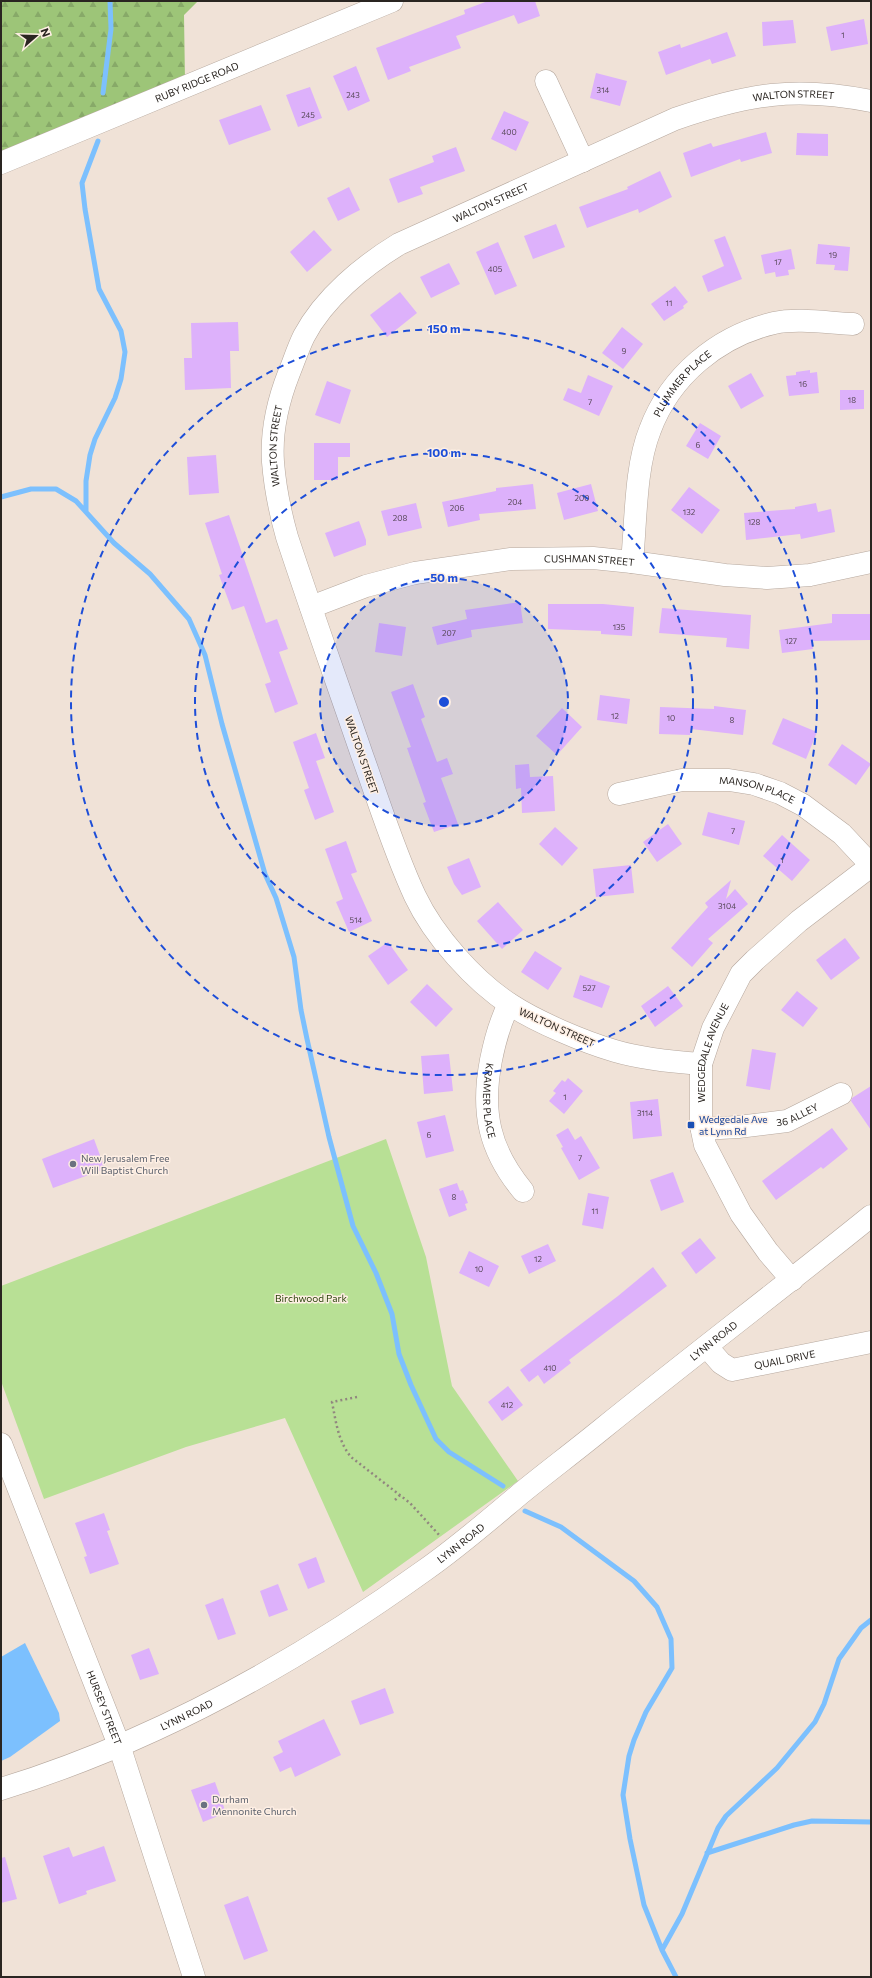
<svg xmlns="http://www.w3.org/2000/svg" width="872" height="1978" font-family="Commissioner,sans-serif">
<defs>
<pattern id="forest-firs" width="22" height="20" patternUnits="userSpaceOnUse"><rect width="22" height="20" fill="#9dc578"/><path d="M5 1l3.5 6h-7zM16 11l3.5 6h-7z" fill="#87a968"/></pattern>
</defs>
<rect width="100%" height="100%" fill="#f0e2d7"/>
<path fill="#b8e095" d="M386,1139l40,118 26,129 66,95 -155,111 -78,-174 -99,29 -142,52 -43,-118v-95z"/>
<path fill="url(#forest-firs)" d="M1,1h197l-14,14 1,66 -184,74z"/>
<path fill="#7cc0fe" d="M25,1643l34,70 1,8 -50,36 -9,4v-104z"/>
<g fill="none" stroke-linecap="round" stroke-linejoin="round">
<path stroke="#7cc0fe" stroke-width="5" d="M103,93l8,-64 -1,-28
M1,497l30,-8h25l20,12 38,42 36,31 39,45 16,36 17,69 43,150 11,24 18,59 7,53 6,29 22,98 24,89 23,47 16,41 7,40 12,31 25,54 13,13 54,34
M86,511v-30l4,-26 5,-16 20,-41 6,-19 4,-27 -4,-21 -22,-42 -14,-80 -3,-26 16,-42
M525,1511l36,16 73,54 23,26 14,32 1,29 -26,44 -12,28 -5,16 -6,39 7,44 14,66 18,45 14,27
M707,1853l87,-28 18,-4 59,1
M662,1950l20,-36 36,-86 8,-12 51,-48 38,-46 9,-18 15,-45 22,-31 10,-8"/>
</g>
<path fill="#ddb1fb" d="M488,1h47l5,15 -22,8 -4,-9 -58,21 5,12 -52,19 2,4 -23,9 -12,-32 89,-34 -1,-4z
M864,19l4,25 -37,7 -5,-24z
M793,20l3,23 -33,3 -1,-24z
M727,32l9,24 -24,8 -2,-5 -44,16 -8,-23 22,-8 1,4z
M356,66l14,35 -22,10 -15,-35z
M596,73l31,8 -7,25 -30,-8z
M310,87l12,31 -24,9 -12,-32z
M261,105l10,25 -42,15 -10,-25z
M504,111l25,11 -13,29 -25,-12z
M766,132l6,21 -31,9 -1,-3 -49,18 -8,-24 28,-10 2,4z
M797,133l31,1v22l-32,-1z
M456,147l9,24 -45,16 3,7 -25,9 -9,-24 45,-17 -2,-6z
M660,171l12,26 -33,16 -1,-4 -51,19 -8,-21 49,-18 -1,-2z
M349,187l11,23 -22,11 -11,-23z
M556,224l9,23 -32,12 -9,-23z
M314,230l18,20 -25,22 -17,-20z
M725,236l17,43 -34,13 -6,-16 22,-10 -10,-26z
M498,242l19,44 -22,9 -19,-43z
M818,244l32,3 -2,24 -14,-1 1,-5 -19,-1z
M791,249l4,20 -7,1 1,5 -13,2 -1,-5 -10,2 -4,-19z
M449,263l11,21 -29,14 -11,-21z
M675,286l13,16 -5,4 1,2 -20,13 -13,-17z
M400,292l17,21 -30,24 -17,-22z
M238,322l1,29h-9l1,37 -46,2 -1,-32h8l-1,-35z
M622,327l21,17 -20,25 -21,-16z
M810,370v3l7,-1 2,21 -30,3 -3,-20 10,-1v-3z
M751,373l13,23 -23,13 -13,-23z
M588,375l25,11 -14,30 -36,-16 5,-12 13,5z
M327,381l24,9 -11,34 -25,-9z
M840,390h24v19l-24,1z
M700,423l21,13 -13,23 -22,-13z
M314,443h36v14h-12v23h-24z
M216,455l3,38 -30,2 -2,-38z
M533,484l3,25 -57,5 1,6 -32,7 -6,-25 54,-11v-3z
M591,484l7,27 -34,9 -7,-27z
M689,487l31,23 -18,24 -31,-24z
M416,503l6,25 -34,8 -7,-25z
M816,503l2,9 13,-3 4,23 -34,7 -1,-5 -54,6 -2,-27 51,-4v-2z
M229,515l37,108 11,-4 11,30 -9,3 19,52 -23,9 -10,-29 6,-2 -27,-76 -12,4 -13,-35 3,-1 -17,-51z
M359,521l7,19v5l-32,12 -9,-24z
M520,602l3,21 -52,7 1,7 -35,8 -5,-18 35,-8 -2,-9z
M548,604h55l31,3 -2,29 -31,-2v-3l-53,-2z
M662,608l89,7 -2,34 -23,-2 1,-9 -68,-5z
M832,614h38v26l-58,1 1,8 -31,4 -3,-23 53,-7z
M379,623l27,4 -4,29 -27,-4z
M413,684l12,33 -4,2 16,43 10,-4 6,16 -12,4 17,46 -24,8 -11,-29 3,-1 -19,-54 4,-1 -20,-55z
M600,695l30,4 -3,25 -30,-4z
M714,706l32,4 -3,25 -52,-6 -1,6 -31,-1 1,-27 54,2z
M562,708l20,19 -25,28 -21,-19z
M783,718l34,14 -11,27 -34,-15z
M316,733l9,25 -9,3 18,51 -19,8 -11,-30 5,-2 -16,-46z
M842,744l29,20 -15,21 -28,-20z
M529,764l1,13 23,-1 2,35 -33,2 -1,-25 -5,1 -1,-24z
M708,812l37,9 -6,24 -37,-10z
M668,824l14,20 -25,18 -14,-20z
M555,827l23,21 -16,18 -23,-22z
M782,835l28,25 -18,21 -29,-25z
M346,841l11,31 -6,2 21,47 -23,11 -13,-30 7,-3 -18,-50z
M469,858l12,29 -19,8 -8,-11 -7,-17z
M631,865l3,28 -38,4 -3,-28z
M731,880l-5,19 9,-10 13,15 -40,35 5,4 -21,24 -21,-19 37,-41 -3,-4z
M498,902l25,28 -21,19 -25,-28z
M845,938l15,20 -29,22 -15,-20z
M388,942l20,28 -20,15 -20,-29z
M535,951l27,17 -14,22 -27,-18z
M580,975l30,11 -8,22 -29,-11z
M427,984l26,25 -17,18 -26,-25z
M668,986l15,20 -28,21 -14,-21z
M797,991l21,17 -15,19 -22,-17z
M752,1049l24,4 -6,37 -24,-4z
M449,1054l4,37 -29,3 -3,-38z
M568,1078l15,13 -19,23 -15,-13 7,-8 -3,-2 9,-11 3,2z
M871,1086v44l-20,-29 1,-3z
M658,1099l4,37 -29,3 -3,-37z
M445,1115l9,36 -28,7 -9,-36z
M568,1128l7,12 6,-4 19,32 -21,12 -18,-32 2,-1 -7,-12z
M832,1128l16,21 -25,20 -2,-2 -45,33 -14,-19z
M94,1139l11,30 -52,19 -11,-29z
M673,1172l11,30 -23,9 -11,-31z
M457,1183l3,8 3,-1 5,13 -3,1 2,6 -18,7 -10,-28z
M588,1193l21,4 -6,32 -21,-4z
M700,1238l16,20 -20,16 -15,-21z
M548,1244l8,17 -27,13 -8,-18z
M469,1251l30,15 -10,21 -30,-14z
M653,1267l14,19 -98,74 2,3 -27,21 -6,-9 -9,7 -9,-12 98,-74z
M508,1386l15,19 -21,16 -14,-19z
M104,1513l6,17 -3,1 12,33 -29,10 -6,-17 3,-1 -12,-33z
M316,1557l9,25 -17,7 -10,-25z
M278,1584l10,26 -19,7 -9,-26z
M223,1598l13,36 -18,6 -13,-35z
M149,1648l10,26 -19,6 -9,-25z
M385,1688l9,25 -34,12 -9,-24z
M324,1719l17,36 -46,22 -4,-10 -11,5 -7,-15 10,-5 -5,-11z
M215,1782l11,31 -23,9 -12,-32z
M104,1846l12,35 -30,10 1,3 -28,10 -16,-48 26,-9 4,10z
M5,1857l12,42 -16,4v-45z
M248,1896l20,55 -24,9 -20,-55z"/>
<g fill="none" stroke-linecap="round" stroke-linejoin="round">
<g stroke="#b6a89e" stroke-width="23">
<g id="minor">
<path d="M546,81l37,80"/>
<path id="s1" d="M1,163l391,-162"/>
<path id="s2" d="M632,562c4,-40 3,-95 18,-132 20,-54 68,-94 124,-107 23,-5 55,0 79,1"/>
<path id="s3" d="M311,607l55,-21 49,-13 96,-14 82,-1 39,4 93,13 42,3 43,-3 61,-13"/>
<path id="s4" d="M619,794l63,-14h47l25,4 26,9 23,12 39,29 29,31"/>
<path id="s5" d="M509,1004c-9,18 -14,36 -18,56 -10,52 -2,90 32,131"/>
<path id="s6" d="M701,1064c-28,-2 -59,-5 -86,-13 -31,-9 -78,-29 -104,-46 -37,-24 -77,-69 -96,-109 -21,-45 -36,-94 -53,-141 -25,-73 -51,-145 -75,-218 -7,-25 -12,-49 -14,-75 -2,-29 5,-61 16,-89 5,-12 9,-25 15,-37 20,-38 59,-70 95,-92l276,-125c73,-25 119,-33 196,-18"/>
<path id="s7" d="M702,1129l36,-2 49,-6 54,-27"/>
<path id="s8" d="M792,1280l-24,-28 -27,-38 -36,-69 -4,-19v-62l12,-36 28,-54 14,-14 44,-39 72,-55"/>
<path id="s9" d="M707,1347l14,16 11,7 139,-28"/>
<path id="s10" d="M1,1444l118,301 75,232"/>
<path id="s11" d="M1,1789c153,-47 295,-126 424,-219 33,-23 64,-50 95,-76 27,-22 55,-43 82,-65 89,-72 180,-141 269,-213"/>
</g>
</g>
<path stroke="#91877f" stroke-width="2.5" stroke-dasharray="2 3" stroke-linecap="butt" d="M357,1397l-25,5c4,20 6,39 19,55l59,46 30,33
M395,1500l5,-5"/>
<use href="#minor" stroke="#fff" stroke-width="22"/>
</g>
<circle cx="444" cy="702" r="124" fill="#1d4ed8" fill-opacity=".12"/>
<g fill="none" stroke="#1d4ed8" stroke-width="2" stroke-dasharray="7 5">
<circle cx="444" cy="702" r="124"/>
<circle cx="444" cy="702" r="249"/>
<circle cx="444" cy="702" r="373"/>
</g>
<rect fill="#1a4fb4" stroke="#feefe4" stroke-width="1.5" x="687" y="1121" width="8" height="8" rx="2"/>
<g fill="#6b7280" stroke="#feefe4" stroke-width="1.5">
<circle cx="73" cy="1164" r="4"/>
<circle cx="204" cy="1805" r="4"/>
</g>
<g text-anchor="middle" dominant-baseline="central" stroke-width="3" stroke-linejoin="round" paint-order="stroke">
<g font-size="8" fill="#574858">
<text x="843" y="35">1</text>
<text x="603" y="90">314</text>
<text x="353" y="95">243</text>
<text x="308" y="115">245</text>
<text x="509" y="132">400</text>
<text x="833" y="255">19</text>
<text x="778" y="262">17</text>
<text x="495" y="269">405</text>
<text x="669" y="303">11</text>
<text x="624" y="351">9</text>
<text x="803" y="384">16</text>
<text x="852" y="400">18</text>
<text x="590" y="402">7</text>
<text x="698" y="445">6</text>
<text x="582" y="498">200</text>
<text x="515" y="502">204</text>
<text x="457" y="508">206</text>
<text x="689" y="512">132</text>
<text x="400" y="518">208</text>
<text x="754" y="522">128</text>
<text x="619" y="627">135</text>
<text x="449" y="633">207</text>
<text x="791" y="641">127</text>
<text x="615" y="716">12</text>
<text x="671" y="718">10</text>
<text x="732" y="720">8</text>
<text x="733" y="831">7</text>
<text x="782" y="860">1</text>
<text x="727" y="906">3104</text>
<text x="356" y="920">514</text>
<text x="589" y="988">527</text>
<text x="565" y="1097">1</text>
<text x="645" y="1113">3114</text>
<text x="429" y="1135">6</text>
<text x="580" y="1158">7</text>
<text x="454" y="1197">8</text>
<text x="595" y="1211">11</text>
<text x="538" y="1259">12</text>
<text x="479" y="1269">10</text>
<text x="550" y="1368">410</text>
<text x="507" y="1405">412</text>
</g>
<g font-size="10" fill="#2a2521" stroke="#feefe4">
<text stroke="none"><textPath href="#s1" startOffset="212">RUBY RIDGE ROAD</textPath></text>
<text stroke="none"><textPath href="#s6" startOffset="1495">WALTON STREET</textPath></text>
<text stroke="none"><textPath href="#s6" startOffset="1171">WALTON STREET</textPath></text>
<text stroke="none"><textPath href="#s2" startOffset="191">PLUMMER PLACE</textPath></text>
<text stroke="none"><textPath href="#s6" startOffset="822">WALTON STREET</textPath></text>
<text stroke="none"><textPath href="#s3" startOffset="285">CUSHMAN STREET</textPath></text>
<text transform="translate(362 755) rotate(71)">WALTON STREET</text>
<text stroke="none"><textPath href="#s4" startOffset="141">MANSON PLACE</textPath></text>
<text transform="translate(557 1027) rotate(24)">WALTON STREET</text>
<text stroke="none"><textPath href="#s8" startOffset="256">WEDGEDALE AVENUE</textPath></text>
<text stroke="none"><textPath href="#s5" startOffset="100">KRAMER PLACE</textPath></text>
<text stroke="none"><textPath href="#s7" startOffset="97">36 ALLEY</textPath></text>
<text stroke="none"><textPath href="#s11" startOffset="848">LYNN ROAD</textPath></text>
<text stroke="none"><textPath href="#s9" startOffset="88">QUAIL DRIVE</textPath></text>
<text stroke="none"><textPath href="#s11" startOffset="524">LYNN ROAD</textPath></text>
<text stroke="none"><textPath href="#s10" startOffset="283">HURSEY STREET</textPath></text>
<text stroke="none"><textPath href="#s11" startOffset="200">LYNN ROAD</textPath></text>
</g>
<g font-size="10" fill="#164399" stroke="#feefe4" text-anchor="start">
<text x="699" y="1119">Wedgedale Ave<tspan x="699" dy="12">at Lynn Rd</tspan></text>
</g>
<g font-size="10" fill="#5b616d" stroke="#feefe4" text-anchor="start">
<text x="81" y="1158">New Jerusalem Free<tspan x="81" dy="12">Will Baptist Church</tspan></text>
<text x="212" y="1799">Durham<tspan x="212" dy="12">Mennonite Church</tspan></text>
</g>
<g font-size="10" fill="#29420a" stroke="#feefe4">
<text x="311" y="1298">Birchwood Park</text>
</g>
</g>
<circle cx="444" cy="702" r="6" fill="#1d4ed8" stroke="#feefe4" stroke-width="2"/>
<g font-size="12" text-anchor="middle" font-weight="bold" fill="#1d4ed8" stroke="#feefe4" stroke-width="3" stroke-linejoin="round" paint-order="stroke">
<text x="444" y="333">150 m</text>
<text x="444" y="457">100 m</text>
<text x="444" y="582">50 m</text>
</g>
<rect width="872" height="1978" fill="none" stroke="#2a2521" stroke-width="4"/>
<g transform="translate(36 36) rotate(70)" stroke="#feefe4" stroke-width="3" paint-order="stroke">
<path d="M0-3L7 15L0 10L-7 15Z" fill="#2a2521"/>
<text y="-6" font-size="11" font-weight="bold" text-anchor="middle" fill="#2a2521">N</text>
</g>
</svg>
